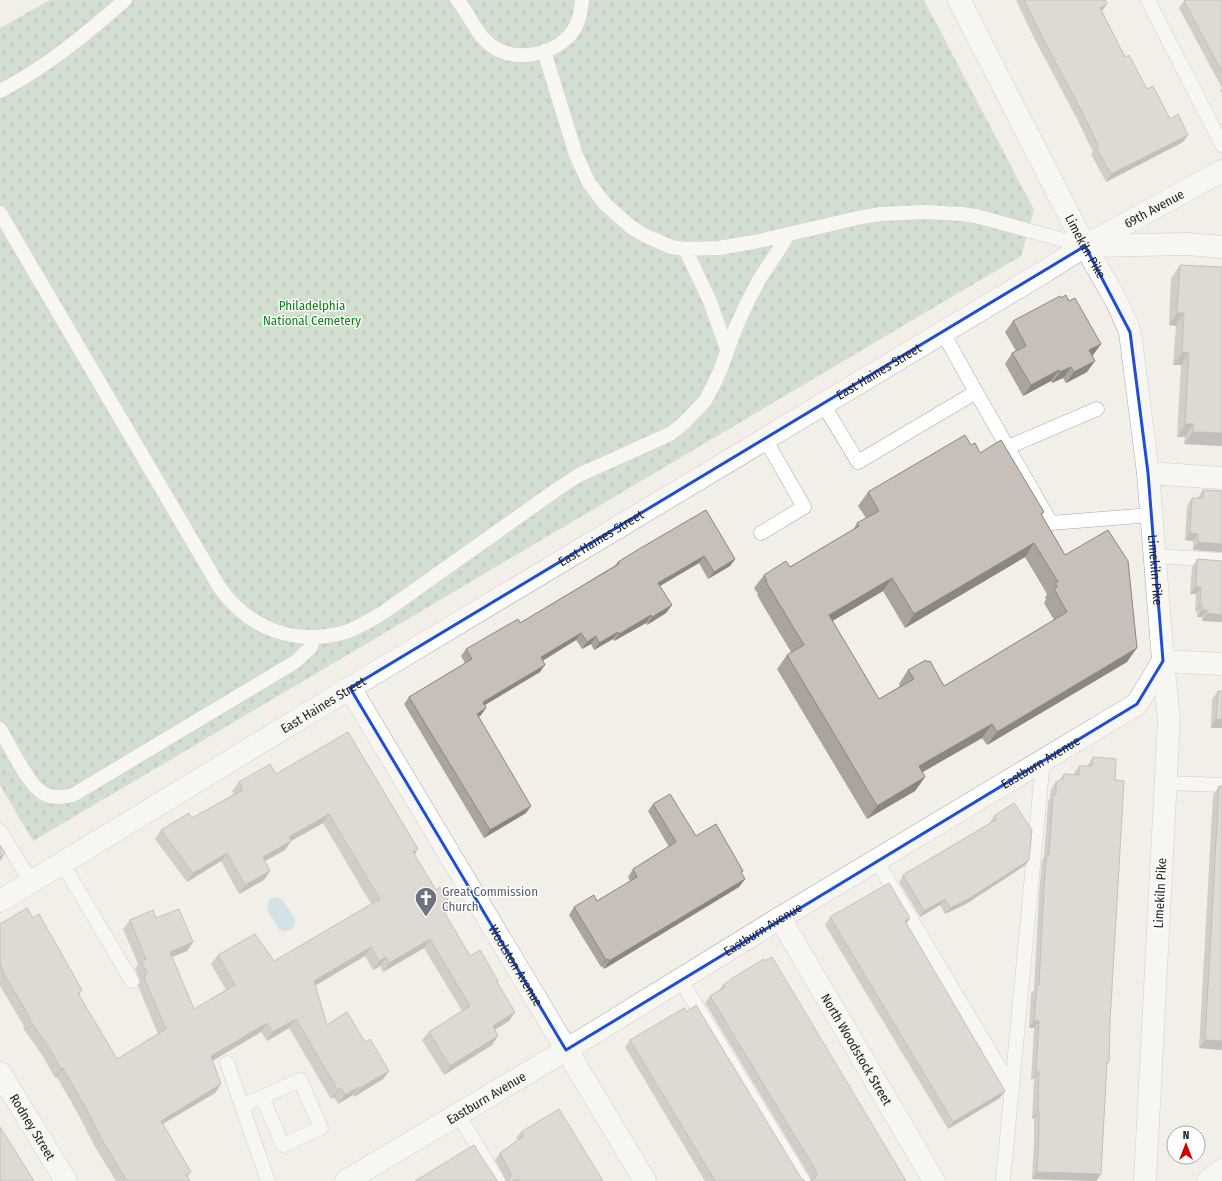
<svg xmlns="http://www.w3.org/2000/svg" width="1222" height="1181" font-family="'Fira Sans Condensed',sans-serif">
<defs>
<pattern id="cemetery-stones" width="16" height="16" patternUnits="userSpaceOnUse"><rect width="16" height="16" fill="#aacbaf"/><path d="M2 7V4a2 2 0 0 1 4 0v3zM10 15v-3a2 2 0 0 1 4 0v3z" fill="#92ae96"/></pattern>
</defs>
<rect width="100%" height="100%" fill="#f2efe9"/>
<path fill="url(#cemetery-stones)" d="M50,0h874l110,210 -13,46 -988,585 -33,-56v-757z"/>
<path fill="#aad3df" d="M276,897l6,2 13,20v6l-4,4 -4,2h-4l-4,-2 -12,-19 1,-9 3,-3z"/>
<g fill="none" stroke-linecap="round" stroke-linejoin="round">
<g stroke="#a9a9a9" stroke-width="15">
<path id="service" d="M457,0c14,15 19,37 38,48 21,13 54,7 71,-9 11,-9 15,-25 16,-39
M1148,0l74,145
M544,51l32,104 13,28 16,21 26,23 13,8 27,12 14,2 34,-1 40,-7 103,-24 19,-3 44,-2 36,2 15,2 109,30
M0,91c47,-24 86,-57 125,-91
M0,213l220,375c30,42 76,58 126,44 14,-5 26,-13 38,-20l172,-122 23,-15 91,-41 13,-10 22,-23 8,-15 7,-15 16,-44 11,-24 12,-23 30,-46
M685,249l24,50 18,50
M976,392l75,131 100,-8
M823,404l35,58 118,-70 -33,-59
M1008,447l89,-38
M761,533l43,-26 -39,-68
M1154,556l68,4
M0,729c9,15 28,56 43,64 9,6 20,4 30,2l222,-133 15,-14 5,-11
M1166,783l56,2
M0,831l31,51
M876,860l136,229
M62,863l70,118
M680,979l123,202
M227,1063l41,118
M242,1106l58,-26 21,48 -38,17 -21,-48
M458,1114l40,67
M1003,1181l40,-421"/>
</g>
<g stroke="#a9a9a9" stroke-width="23">
<g id="minor">
<path d="M1089,246l99,-2 34,3"/>
<path d="M1148,473l74,5"/>
<path id="s1" d="M350,688l295,493"/>
<path id="s2" d="M0,901l350,-213 697,-418 38,-24 137,-75"/>
<path id="s3" d="M780,918l154,263"/>
<path id="s4" d="M0,1073l66,108"/>
<path id="s5" d="M346,1181l220,-131 214,-132 357,-214 26,-43 59,3"/>
</g>
</g>
<g stroke="#a9a9a9" stroke-width="23">
<g id="tertiary">
<path id="s6" d="M959,0l126,246 32,56 13,30 18,141 15,188 6,58 -24,462"/>
<path d="M1208,1181l14,-11"/>
</g>
</g>
<use href="#service" stroke="#fff" stroke-width="14"/>
<use href="#minor" stroke="#fff" stroke-width="22"/>
<use href="#tertiary" stroke="#fff" stroke-width="22"/>
</g>
<path fill="#aba49e" fill-rule="evenodd" d="M1016,0h89l-3,11 23,46 22,32 23,30 18,16 -5,7 -77,40 -15,-28 2,-2 -16,-33 -44,-83z
M1222,0v93l-2,-3 2,-2 -43,-80 5,-7z
M1180,265l42,2v179l-38,-2 1,-7h-8l4,-72h-8l3,-39 -7,-1 2,-47z
M1061,298l8,3 32,43 -9,12 -5,16 -21,11 -3,-5 -11,5 -1,-2 -28,15 -18,-32 7,-11 4,-2 -11,-19 8,-11z
M971,445l9,8 64,59 -2,3 85,147 -140,83 -5,-7 -60,34 3,5 -10,14 -48,28 -90,-150 10,-14 4,-3 -34,-57 1,-1 -4,-6 10,-13 26,-8 63,-37 4,-7 9,-5 -8,-12 10,-14zM1025,557l22,37 -2,3 1,2 -2,4 10,17 -110,66 -36,-16 -9,14 1,2 -21,13 -47,-78 51,-30 22,37z
M1203,490l19,1v61l-29,-2v-9l-8,-1 2,-34 5,-8h6v-1z
M639,549l96,10 -5,7 -22,13 -9,-16 -39,23 12,19 -6,8 -19,12 -1,-2 -32,18 -1,-2 -19,11 -3,-6 -9,5 -6,-9 -33,20 -3,12 -55,33 1,3 -5,7 -2,2 47,96 -42,25 -80,-134 5,-7 56,-34 -4,-7 5,-7 54,-26 94,-57 4,-4z
M1197,559l25,63 -20,-1v-4h-5v-6h-2l1,-17h-6l2,-27z
M1218,691h4v37h-11l1,-29z
M1093,757l22,23 -6,282 -2,2 -2,35 -4,75 -5,7 -64,-2 2,-37v-23l-2,-1 2,-40 -3,2 3,-52h-5l2,-35 3,-3 5,-96 3,-34 2,-3 4,-55 2,-4 1,-9 5,-7 3,-1 5,-7 10,1v-2l5,-7h8l1,-1z
M276,774l142,75 -4,6 31,59 25,42 28,25 -1,2 18,29 -6,9 -14,9 3,6 -6,9 -48,30 -22,-35 7,-8 33,-21 -38,-63 -41,24 -3,-6 -7,4 -8,-14 -50,29 12,40 38,17 24,29 -6,8 -29,18 -1,-2 -15,9 -4,-7 -3,2 -42,-71 -22,13 -6,-9 -49,29 9,23 -6,9 -52,31 28,48 -4,5 3,4h-74l-21,-34 -17,-33 -21,-37 -2,1 -11,-20 -21,-30 1,-2 -24,-40v-62l33,-6 49,72 -3,5 38,64 41,-25 -20,-48 2,-5 -5,-12 3,-5 -15,-35 7,-9 26,-2 37,24 -6,9 -15,6 22,52 32,-19 -15,-26 7,-9 56,6 97,-57 -48,-81 -32,18 -6,9 -20,11 -1,19 -25,14 -18,-33 -34,21 -32,-43 6,-9 31,-12 42,-24 -2,-3 7,-9z
M1219,786l3,264 -23,-2 14,-253z
M653,804l43,32 46,37 3,6 -6,8 -135,82 -2,-3 -1,1 -32,-52 5,-8 23,-6 33,-20 -2,-4 5,-8 36,-22 -21,-36z
M994,816l35,44 -5,6 -58,38 -21,10 -5,-9 -20,12 -21,-35 4,-7 87,-52v-1z
M830,917l80,1 -4,6 94,174 -52,31 -123,-204z
M723,985l183,196h-95l-1,-4 -105,-174 5,-7 8,-4z
M686,1012l115,166 4,3h-100l-80,-134 5,-7z
M521,1132l82,49h-97l-11,-21 5,-7 18,-13 -2,-2z"/>
<path fill="#8b8681" d="M1107,4l-5,7 -2,-3z
M1188,135l-5,7 -77,40 5,-8z
M1177,313h7l-8,13 -7,-1z
M1101,344l-8,11 -11,6 7,-11z
M1182,352l7,1 -8,12h-8z
M1095,361l-8,11 -21,11 8,-11z
M1071,367l-8,11 -11,5 8,-11z
M1059,370l-8,11 -28,15 8,-11z
M1185,424h8l-8,13h-8z
M1193,432l29,1v13l-38,-2z
M1190,533l8,1 -5,7 -8,-1z
M1198,542l24,2v8l-29,-2z
M1034,543l-9,14 -120,71 9,-14z
M704,556l-5,7 -46,27 5,-7z
M735,559l-5,7 -22,13 6,-7z
M892,578l-9,13 -64,38 10,-14z
M1196,587h5l-5,7h-6z
M1200,604h2l-5,7h-2z
M672,605l-6,8 -19,12 5,-8z
M1202,610h5l-5,7h-5z
M1207,613l15,2v7l-20,-1z
M651,615l-5,8 -32,18 5,-7z
M618,632l-5,7 -19,11 5,-7z
M581,633l-5,7 -40,25 5,-8z
M596,636l-5,8 -9,5 5,-7z
M1137,648l-10,14 -140,83 10,-13z
M545,665l-5,7 -62,37 5,-7z
M486,708l-5,7 -9,6 5,-7z
M1216,719l6,1v8h-11z
M992,724l-10,14 -73,42 10,-14z
M925,777l-10,14 -48,28 10,-13z
M531,806l-5,7 -42,25 6,-8z
M329,814l-6,9 -41,23 7,-9z
M291,841l-6,9 -29,16 7,-9z
M418,849l-6,9 1,-6z
M5,853l-5,8v-4z
M227,853l-6,8 -34,21 6,-9z
M1029,860l-5,6 -58,38 -21,10 5,-6z
M270,871l-6,9 -25,14 6,-9z
M745,879l-6,8 -135,82 5,-8z
M945,899l-5,6 -20,12 4,-6z
M451,906l-6,8 -2,-4z
M910,918l-5,8v-5z
M430,939l-6,9 -41,24 6,-9z
M193,942l-6,9 -23,9 6,-8z
M371,947l-6,9 -57,34 6,-9z
M386,957l-6,9 -7,4 6,-9z
M608,959l-6,7 -1,1 5,-7z
M515,1012l-6,9 -23,14 7,-9z
M296,1019l-7,9 -22,13 6,-9z
M1034,1021h5l-5,7h-5z
M267,1023l-6,9 -56,33 6,-9z
M498,1036l-6,9 -48,30 6,-9z
M1205,1040l17,1v9l-23,-2z
M63,1068l-6,9 -2,1 6,-9z
M389,1071l-6,8 -29,18 6,-9z
M1039,1071l-5,7 -3,2 5,-7z
M221,1084l-6,9 -61,36 7,-8z
M359,1087l-6,8 -15,9 7,-9z
M341,1088l-7,9 -3,2 7,-9z
M1005,1091l-5,7 -52,31 5,-7z
M1038,1111h1l-5,8 -2,-1z
M1037,1172l64,2 -5,7 -64,-2z"/>
<path fill="#c7bfb8" stroke="#8b8681" fill-rule="evenodd" d="M1024,0h81l2,4 -7,4 25,49 4,-2 18,34 6,-3 17,33 8,-5 10,21 -77,39 -15,-27 2,-2 -16,-33 -44,-83z
M1186,0h36v72l-38,-71z
M1180,265l42,2v166l-29,-1v-8h-8l4,-71 -7,-1 2,-39h-7z
M1066,295l3,6 6,-3 26,46 -12,6 6,11 -21,11 -3,-5 -11,5 -1,-2 -28,15 -19,-32 14,-7 -13,-25 47,-25 1,2z
M965,435l6,10 4,-2 5,10 21,-13 43,72 -3,2 24,41 43,-25 20,31 9,87 -140,84 -5,-8 -73,42 6,11 -48,29 -90,-151 17,-10 -38,-63 1,-1 -3,-6 22,-14 4,6 69,-41 -2,-3 22,-12 -11,-19zM1034,543l24,39 -3,1 2,4 -3,2 13,23 -123,74 -14,-25 -3,1 -1,-2 -18,10 6,9 -35,20 -50,-84 63,-37 22,36z
M1203,490l19,1v53l-24,-2v-8l-8,-1 2,-35h11z
M706,510l29,49 -21,13 -10,-16 -46,27 14,22 -20,12 -1,-2 -32,19 -1,-2 -19,11 -3,-7 -9,6 -6,-9 -40,24 4,8 -62,37 3,6 -9,6 54,92 -41,24 -81,-133 63,-38 -6,-10 52,-30 2,4 99,-59 -1,-2 21,-13z
M1197,559l25,2v54l-15,-2v-3h-5v-6h-2l1,-17h-5z
M1218,691h4v29l-6,-1z
M348,732l70,117 -5,3 23,38 4,-3 11,19 -8,4 27,46 10,-6 18,31 -1,1 18,30 -22,14 5,10 -48,30 -21,-34 41,-26 -40,-67 -41,24 -3,-6 -7,4 -8,-14 -57,34 13,44 20,-13 18,30 5,-3 19,32 -29,17 -1,-1 -14,8 -4,-7 -3,2 -42,-71 -23,13 -6,-9 -56,33 10,28 -60,37 30,51 -5,3 4,6h-63l-26,-43 -17,-33 -21,-37 -2,1 -11,-20 -21,-30 1,-1 -24,-40 -6,-14v-40l27,-16 6,10 6,-4 43,76 -4,3 39,66 49,-30 -22,-51 3,-6 -6,-11 5,-2 -16,-39 23,-10 3,8 23,-9 14,33 -23,10 24,57 41,-24 -17,-30 37,-21 19,27 106,-62 -51,-85 -40,23 2,4 -28,16 7,14 -25,14 -18,-32 -34,20 -32,-43 28,-17 3,5 51,-28 -4,-8 31,-18 6,10z
M1093,757l23,2 -1,21 9,1 -14,241 -1,40h-2l-2,37 -4,75 -64,-2 2,-37v-24h-1l1,-40 -3,2 3,-52h-5l3,-36h2l5,-99 3,-34 2,3 4,-60h3v-13l7,-3 1,-5 15,1v-9h13z
M1219,786h3v255l-17,-1z
M670,794l26,42 20,-12 27,47 -2,1 4,7 -136,82 -1,-2 -2,1 -32,-53 20,-12 3,6 40,-24 -4,-8 43,-27 -23,-38z
M1014,803l18,27 -3,30 -59,38 -20,10 -5,-9 -21,12 -21,-36 94,-56 -3,-3z
M0,845l5,8 -5,4z
M889,883l21,35 -5,3 100,170 -52,31 -123,-205z
M772,957l134,224h-94l3,-3 2,-4 -2,-5 -105,-173 14,-8 -1,-3 11,-8 30,-18v2z
M696,1005l105,173 4,3h-90l-85,-141 54,-32 2,4z
M559,1109l44,72h-85l-1,-2 -3,2h-7l3,-3 1,-4 -11,-21 24,-17 -3,-4z
M0,1127l34,54h-34z
M474,1145l22,34 2,2h-83z"/>
<path d="M0 0H1222V1181H0ZM1085,246l45,86 18,141 15,188 -26,43 -571,346 -216,-362z" fill="#f2efe9" fill-opacity=".55" fill-rule="evenodd"/>
<path fill="none" stroke="#1d4ed8" stroke-width="3" stroke-linejoin="round" d="M1085,246l45,86 18,141 15,188 -26,43 -571,346 -216,-362z"/>
<defs>
<g id="church-pin" transform="scale(1.15)"><path d="M0 17L-7.5 6A9.5 9.5 0 1 1 7.5 6Z" fill="#6b7280" stroke="#fff"/><path d="M-1.2-6h2.4v3.5h3.3v2.4h-3.3V6h-2.4V-.1h-3.3v-2.4h3.3Z" fill="#fff"/></g>
</defs>
<g fill-rule="evenodd">
<use href="#church-pin" x="426" y="898"/>
</g>
<g text-anchor="middle" dominant-baseline="central" stroke-width="3" stroke-linejoin="round" paint-order="stroke">
<g font-size="13" fill="#222" stroke="#fff">
<text stroke="none"><textPath href="#s2" startOffset="1346">69th Avenue</textPath></text>
<text stroke="none"><textPath href="#s6" startOffset="277">Limekiln Pike</textPath></text>
<text stroke="none"><textPath href="#s2" startOffset="1026">East Haines Street</textPath></text>
<text stroke="none"><textPath href="#s2" startOffset="702">East Haines Street</textPath></text>
<text stroke="none"><textPath href="#s6" startOffset="613">Limekiln Pike</textPath></text>
<text stroke="none"><textPath href="#s2" startOffset="378">East Haines Street</textPath></text>
<text stroke="none"><textPath href="#s5" startOffset="811">Eastburn Avenue</textPath></text>
<text transform="translate(1160 893) rotate(-87)">Limekiln Pike</text>
<text stroke="none"><textPath href="#s5" startOffset="487">Eastburn Avenue</textPath></text>
<text stroke="none"><textPath href="#s1" startOffset="323">Woolston Avenue</textPath></text>
<text stroke="none"><textPath href="#s3" startOffset="152">North Woodstock Street</textPath></text>
<text stroke="none"><textPath href="#s5" startOffset="163">Eastburn Avenue</textPath></text>
<text stroke="none"><textPath href="#s4" startOffset="63">Rodney Street</textPath></text>
</g>
<g font-size="13" fill="#0c8416" stroke="#fff">
<text x="312" y="305">Philadelphia<tspan x="312" dy="15">National Cemetery</tspan></text>
</g>
<g font-size="13" fill="#5b616d" stroke="#fff" text-anchor="start">
<text x="442" y="891">Great Commission<tspan x="442" dy="15">Church</tspan></text>
</g>
</g>
<g transform="translate(1186 1145)"><circle r="19" fill="#ffffff" stroke="#a7a7a7"/>
<path d="M0-3L7 15L0 10L-7 15Z" fill="#d40000"/>
<text y="-6" font-size="11" font-weight="bold" text-anchor="middle" fill="#222222">N</text>
</g>
</svg>
